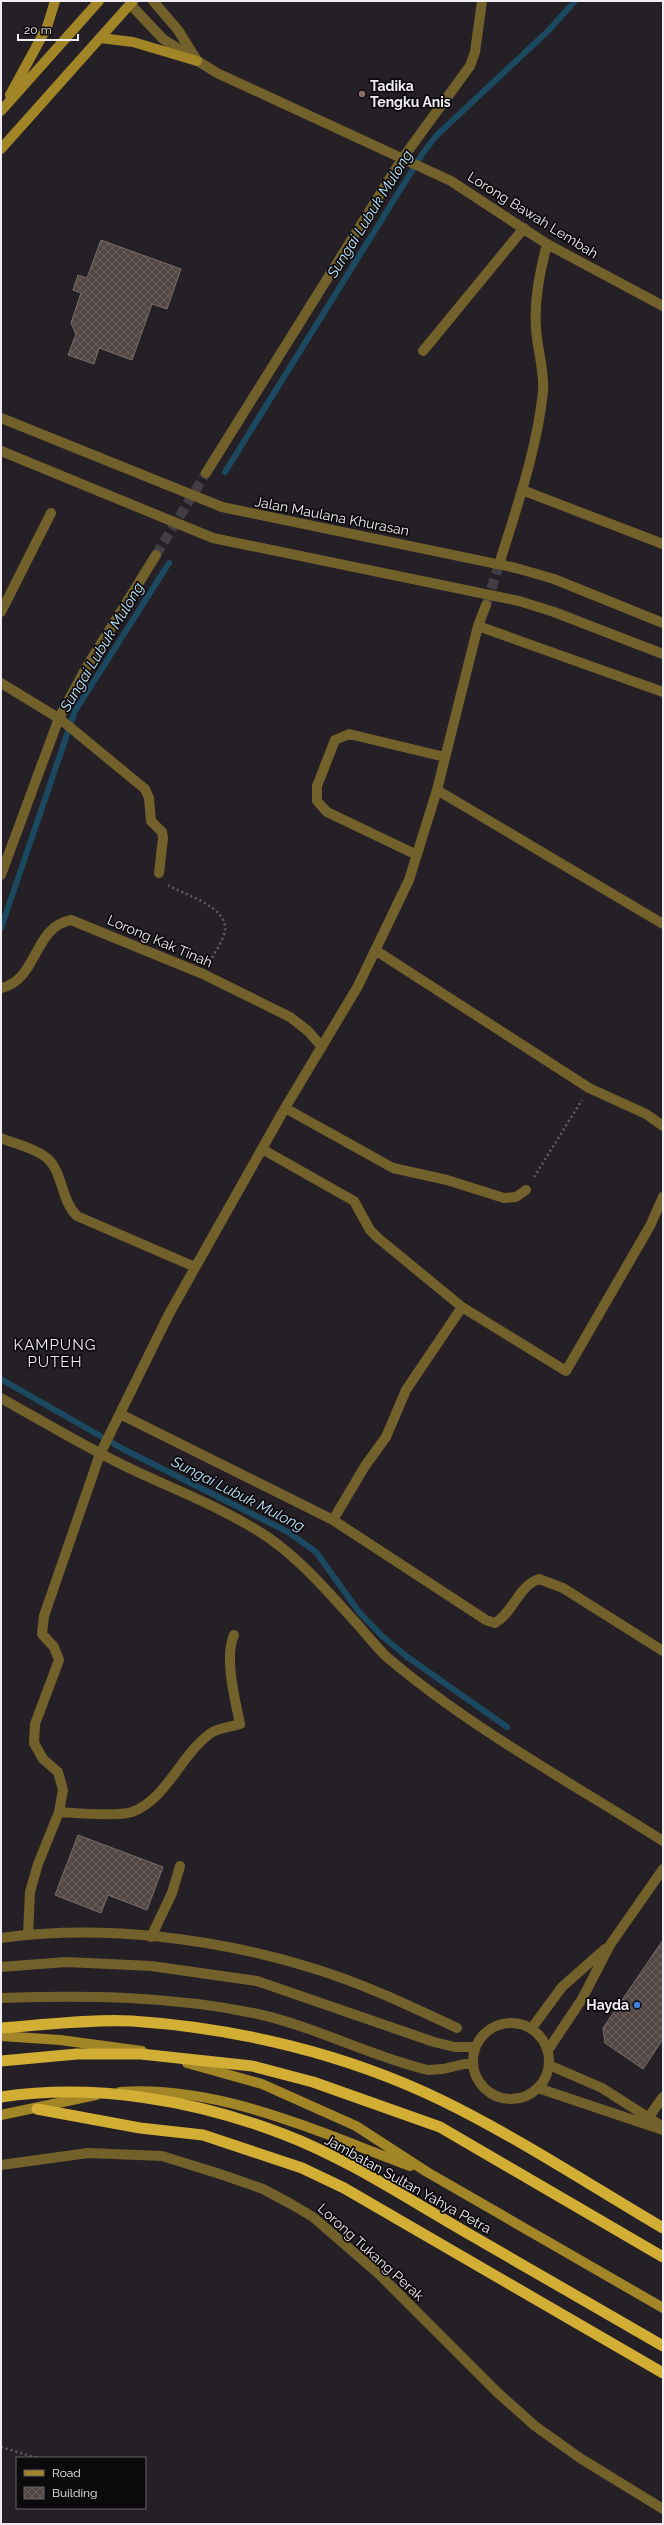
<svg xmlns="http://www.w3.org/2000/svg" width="664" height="2525" font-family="Raleway,sans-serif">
<defs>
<pattern id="building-cross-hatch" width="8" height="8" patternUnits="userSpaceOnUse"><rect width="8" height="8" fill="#524744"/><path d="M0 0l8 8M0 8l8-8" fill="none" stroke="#6b625f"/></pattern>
</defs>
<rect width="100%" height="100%" fill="#251f26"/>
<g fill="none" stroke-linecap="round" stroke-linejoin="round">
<path stroke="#1a4960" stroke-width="6" d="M225,472l198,-319 13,-17 112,-105 27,-30
M1,928l74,-217 94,-148
M1,1379l122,70 165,83 28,20 43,60 22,23 25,21 101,71"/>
</g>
<path fill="url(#building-cross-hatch)" stroke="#7a6e6a" d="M101,240l80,29 -14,40 -15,-5 -20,56 -33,-12 -5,16 -26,-9 8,-21 -5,-11 10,-30 -8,-3 5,-15 9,3z
M78,1835l85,32 -16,43 -39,-15 -7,18 -46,-18z
M663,1940v99l-20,30 -38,-26 -2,-15z"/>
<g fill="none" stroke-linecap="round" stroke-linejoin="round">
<path stroke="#433e44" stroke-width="10" stroke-dasharray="10 5" stroke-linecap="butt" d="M156,555l50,-82
M487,603l14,-45"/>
<path stroke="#635e64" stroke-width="2.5" stroke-dasharray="2 3" stroke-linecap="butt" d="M168,885c16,10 60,21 57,46 -2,10 -10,21 -15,30
M534,1177l48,-77
M1,2447l36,11"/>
<path stroke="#73612c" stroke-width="10" d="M522,490l141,54
M151,1937l21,-44 8,-27
M648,2118l15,-21"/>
<path stroke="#73612c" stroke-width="10" d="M153,1l25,29 18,29
M130,4l33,35 54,34 234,108 96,63 116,62
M423,351l101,-123
M206,473l196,-314 68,-93 5,-14 7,-51
M501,558c17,-54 36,-110 42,-166 2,-20 -6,-43 -7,-64 -2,-29 4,-56 11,-84
M1,612l50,-99
M478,626l185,66
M1,683l59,36 85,70 4,9 2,23 11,11 1,6 -4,35
M437,790l226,134
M417,855l-90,-43 -10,-11v-15l18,-46 14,-6 96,23
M1,875l58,-157 27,-50 70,-113
M375,950l214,138 57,26 17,12
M1,988c37,-8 32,-61 70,-68l132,54 87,43 18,14 14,16
M285,1108l108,60 54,12 57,18 12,-1 10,-7
M1,1138c14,6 34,10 46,20 16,14 14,43 30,58l118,51
M262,1149l92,52 16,29 8,8 84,69 104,64 84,-145 13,-29
M1,1398c41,23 81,47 124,68 47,23 100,42 144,72 34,24 61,56 89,87 10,11 19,23 30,33 84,71 182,124 275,183
M120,1414l213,106 153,100 9,3c19,-11 23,-37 44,-44l24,9 100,63
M333,1520l32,-54 21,-29 20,-47 56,-83
M59,1812c17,1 58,5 73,0 35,-13 49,-58 79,-79 7,-5 20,-6 29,-9 -5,-25 -16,-66 -6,-89
M28,1934l2,-42 8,-28 21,-52 4,-22 -5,-18 -15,-13 -9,-16 1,-19 24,-64 -5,-13 -12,-13 2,-18 56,-162 69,-140 116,-206 73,-122 51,-106 28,-90 41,-164 8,-21
M1,1938c102,-14 213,0 311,30 50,15 98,38 145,60
M549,2065l53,23 58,37
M538,2088l125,42
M1,2165l87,-12 74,3 58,18 43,15 28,15 22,13 67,58 118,118 37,33 45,32 83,51"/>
<path stroke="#73612c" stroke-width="10" d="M1,418l221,89 294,61 38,11 109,44
M1,451l212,87 306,63 35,11 109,42
M1,1967l65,-5 85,4 106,15 177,61 21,5h20
M1,1998c86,-3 172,-2 257,16 58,13 112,42 170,56l15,-1 30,-7
M473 2061a38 38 0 1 1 76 0a38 38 0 1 1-76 0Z
M531,2029l31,-42 43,-38
M548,2050l34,-51 28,-54 53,-76"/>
<path stroke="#a18527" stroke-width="10" d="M100,38l33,4 64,19
M10,95l37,-68 8,-26
M1,111l98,-110
M1,149l132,-148
M1,2036l59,4 82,11
M187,2063l75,21 94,42 71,46 236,136
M120,2092c100,-7 198,40 290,74
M1,2115l95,-20"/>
<path stroke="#d2ae34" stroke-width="11" d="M1,2028c42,-3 89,-9 131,-7 105,7 214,33 309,79 76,37 149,85 222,128
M37,2109l103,19 63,7 99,33 42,20 319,185"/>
<path stroke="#d2ae34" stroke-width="11" d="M1,2061l76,-7h64l111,12 61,16 127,45 223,130
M1,2097c94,-14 193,3 282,37 63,24 120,62 179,96 67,39 134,77 201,116"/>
</g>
<circle fill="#8d6e63" stroke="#0c0a0d" stroke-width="1.5" cx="362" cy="94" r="4"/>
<circle fill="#3f7fe0" stroke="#0c0a0d" stroke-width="1.5" cx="637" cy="2005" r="4"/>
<g text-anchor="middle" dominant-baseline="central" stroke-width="3.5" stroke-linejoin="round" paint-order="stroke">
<g font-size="14" font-weight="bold" fill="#f0ecf1" stroke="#0c0a0d" text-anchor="start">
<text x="370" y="86">Tadika<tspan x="370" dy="16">Tengku Anis</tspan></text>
<text x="629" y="2005" text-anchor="end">Hayda</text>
</g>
<g font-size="14" fill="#f0ecf1" stroke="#0c0a0d">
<text transform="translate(533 215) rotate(32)">Lorong Bawah Lembah</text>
<text transform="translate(332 516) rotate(11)">Jalan Maulana Khurasan</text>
<text transform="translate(160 941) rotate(23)">Lorong Kak Tinah</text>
<text transform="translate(408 2184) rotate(29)">Jambatan Sultan Yahya Petra</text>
<text transform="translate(371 2252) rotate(42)">Lorong Tukang Perak</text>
</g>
<g font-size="15" font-style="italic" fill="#bbe5fd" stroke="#0c0a0d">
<text transform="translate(370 214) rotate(-58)">Sungai Lubuk Mulong</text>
<text transform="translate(102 647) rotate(-59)">Sungai Lubuk Mulong</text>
<text transform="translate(238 1494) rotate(27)">Sungai Lubuk Mulong</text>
</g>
<g font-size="15" letter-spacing="1" fill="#f0ecf1" stroke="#0c0a0d">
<text x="55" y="1345">KAMPUNG<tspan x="55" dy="17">PUTEH</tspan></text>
</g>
</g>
<rect width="664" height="2525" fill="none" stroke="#f0ecf1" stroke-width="4"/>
<rect x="16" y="2457" width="130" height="52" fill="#0c0a0d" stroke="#676468"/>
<rect x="24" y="2470" width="20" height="6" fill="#a18527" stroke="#676468"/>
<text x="52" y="2477" font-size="12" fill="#f0ecf1">Road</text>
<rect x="24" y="2487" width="20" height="12" fill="url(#building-cross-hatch)" stroke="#676468"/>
<text x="52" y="2497" font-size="12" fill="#f0ecf1">Building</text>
<path d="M18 34v6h60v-6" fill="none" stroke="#f0ecf1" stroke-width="2"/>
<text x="24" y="34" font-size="12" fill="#f0ecf1" stroke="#0c0a0d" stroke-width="3" paint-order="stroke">20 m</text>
</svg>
